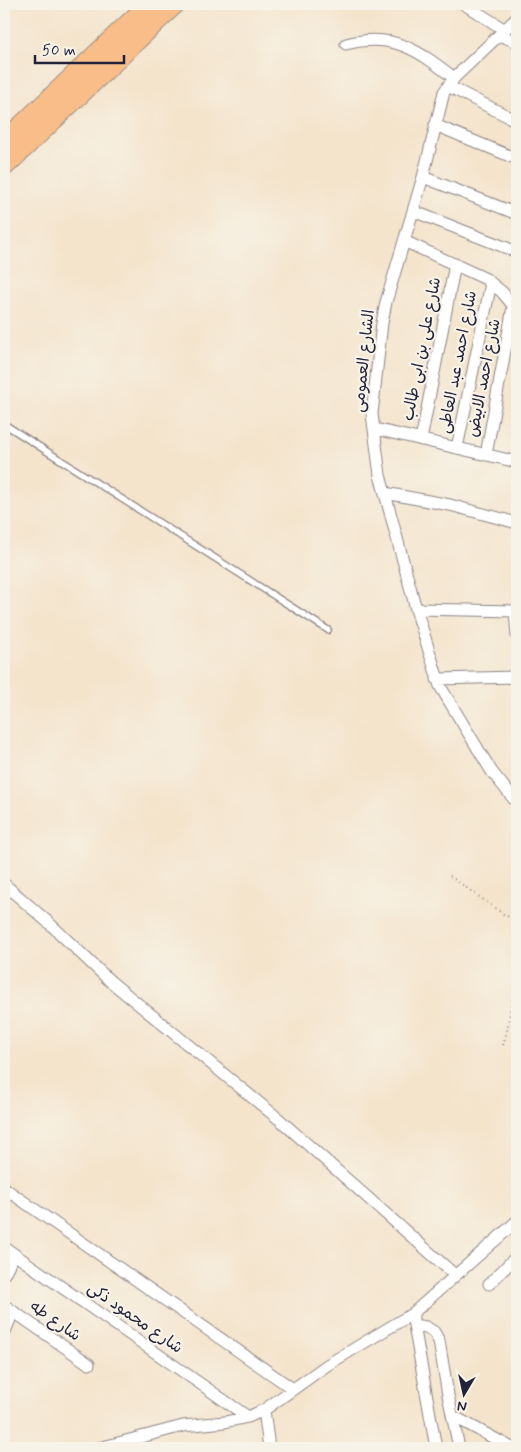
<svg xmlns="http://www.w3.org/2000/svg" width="521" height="1452" font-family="Mynerve,'Playpen Sans Arabic',sans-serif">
<rect width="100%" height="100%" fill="#f7f3e8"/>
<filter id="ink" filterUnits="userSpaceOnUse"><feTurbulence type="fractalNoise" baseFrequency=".02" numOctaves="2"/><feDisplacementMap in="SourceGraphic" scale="10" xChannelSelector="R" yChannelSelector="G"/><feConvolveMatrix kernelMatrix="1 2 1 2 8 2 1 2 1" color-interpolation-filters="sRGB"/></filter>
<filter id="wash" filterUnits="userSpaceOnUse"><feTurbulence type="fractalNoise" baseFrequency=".0096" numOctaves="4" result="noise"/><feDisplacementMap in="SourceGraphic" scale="20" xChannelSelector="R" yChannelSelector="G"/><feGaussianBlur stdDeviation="1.12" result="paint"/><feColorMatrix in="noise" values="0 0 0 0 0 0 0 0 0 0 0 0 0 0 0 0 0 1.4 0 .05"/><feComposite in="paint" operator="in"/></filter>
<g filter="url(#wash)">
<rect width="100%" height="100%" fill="#f4e4cc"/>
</g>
<g filter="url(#ink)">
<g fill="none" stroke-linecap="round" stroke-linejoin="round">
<g stroke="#8b8384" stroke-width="8">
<path id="service" d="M4,424l324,206"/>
</g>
<g stroke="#8b8384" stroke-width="13">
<path id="minor" d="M464,4l41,26
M517,18l-63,60 -10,14 -21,85 -37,125 -4,21 -10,91 8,61 36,134 24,77 52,86 25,31
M499,35l18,7
M346,44c47,-12 72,6 108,34
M448,86l69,35
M435,125l82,34
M423,177l94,37
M413,211l104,41
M404,241l82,38 16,13 15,18
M375,429l142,33
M421,440l34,-176
M457,448l34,-165
M486,455l27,-148
M385,493l65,12 67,18
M416,609l101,2
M515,611l2,25
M437,679l80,-2
M4,884l45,39 61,58 170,139 175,155
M4,1188l289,201
M4,1247l244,170
M4,1274l10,-20
M489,1284l28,-28
M4,1305l85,59
M412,1314l24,134
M414,1325l12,2 8,5 5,9 9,54 10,48
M4,1334l9,-22
M264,1410l5,38
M453,1416l59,32
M4,1446l5,2
M99,1448l84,-22 42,-4 23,-5 16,-7 63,-45 85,-51 105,-93"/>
</g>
<g stroke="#8b8384" stroke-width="21">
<path id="primary" d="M4,142l145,-138
M4,167l171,-163"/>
</g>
<path stroke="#8b8384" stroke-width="2" stroke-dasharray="1 4" stroke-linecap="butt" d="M450,876l56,40 11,2
M503,1045l4,-14 10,-61"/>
<use href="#service" stroke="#fff" stroke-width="5.5"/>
<use href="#minor" stroke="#fff" stroke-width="11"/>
<use href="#primary" stroke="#f8bd89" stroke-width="19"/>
</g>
</g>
<g text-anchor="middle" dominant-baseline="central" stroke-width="4.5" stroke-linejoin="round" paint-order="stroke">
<g font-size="16" fill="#22223b" stroke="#f7f3e8">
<text transform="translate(422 349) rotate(-79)">شارع على بن ابى طالب</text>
<text transform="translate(364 361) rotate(-84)">الشارع العمومى</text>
<text transform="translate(458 362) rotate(-79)">شارع احمد عبد العاطى</text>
<text transform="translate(484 378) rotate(-79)">شارع احمد الابيض</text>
<text transform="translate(135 1318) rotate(35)">شارع محمود ذكى</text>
<text transform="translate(55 1321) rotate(35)">شارع طه</text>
</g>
</g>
<rect width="521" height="1452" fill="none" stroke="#f7f3e8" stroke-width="20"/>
<g transform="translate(464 1394) rotate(189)" stroke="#f7f3e8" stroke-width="4" paint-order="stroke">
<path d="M0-4L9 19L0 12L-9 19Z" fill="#22223b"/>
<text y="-8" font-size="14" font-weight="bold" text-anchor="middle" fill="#22223b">N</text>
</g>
<path d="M35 55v8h89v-8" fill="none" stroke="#22223b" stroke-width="2.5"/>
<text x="42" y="55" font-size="15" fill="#22223b" stroke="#f7f3e8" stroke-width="4" paint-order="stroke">50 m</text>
</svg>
